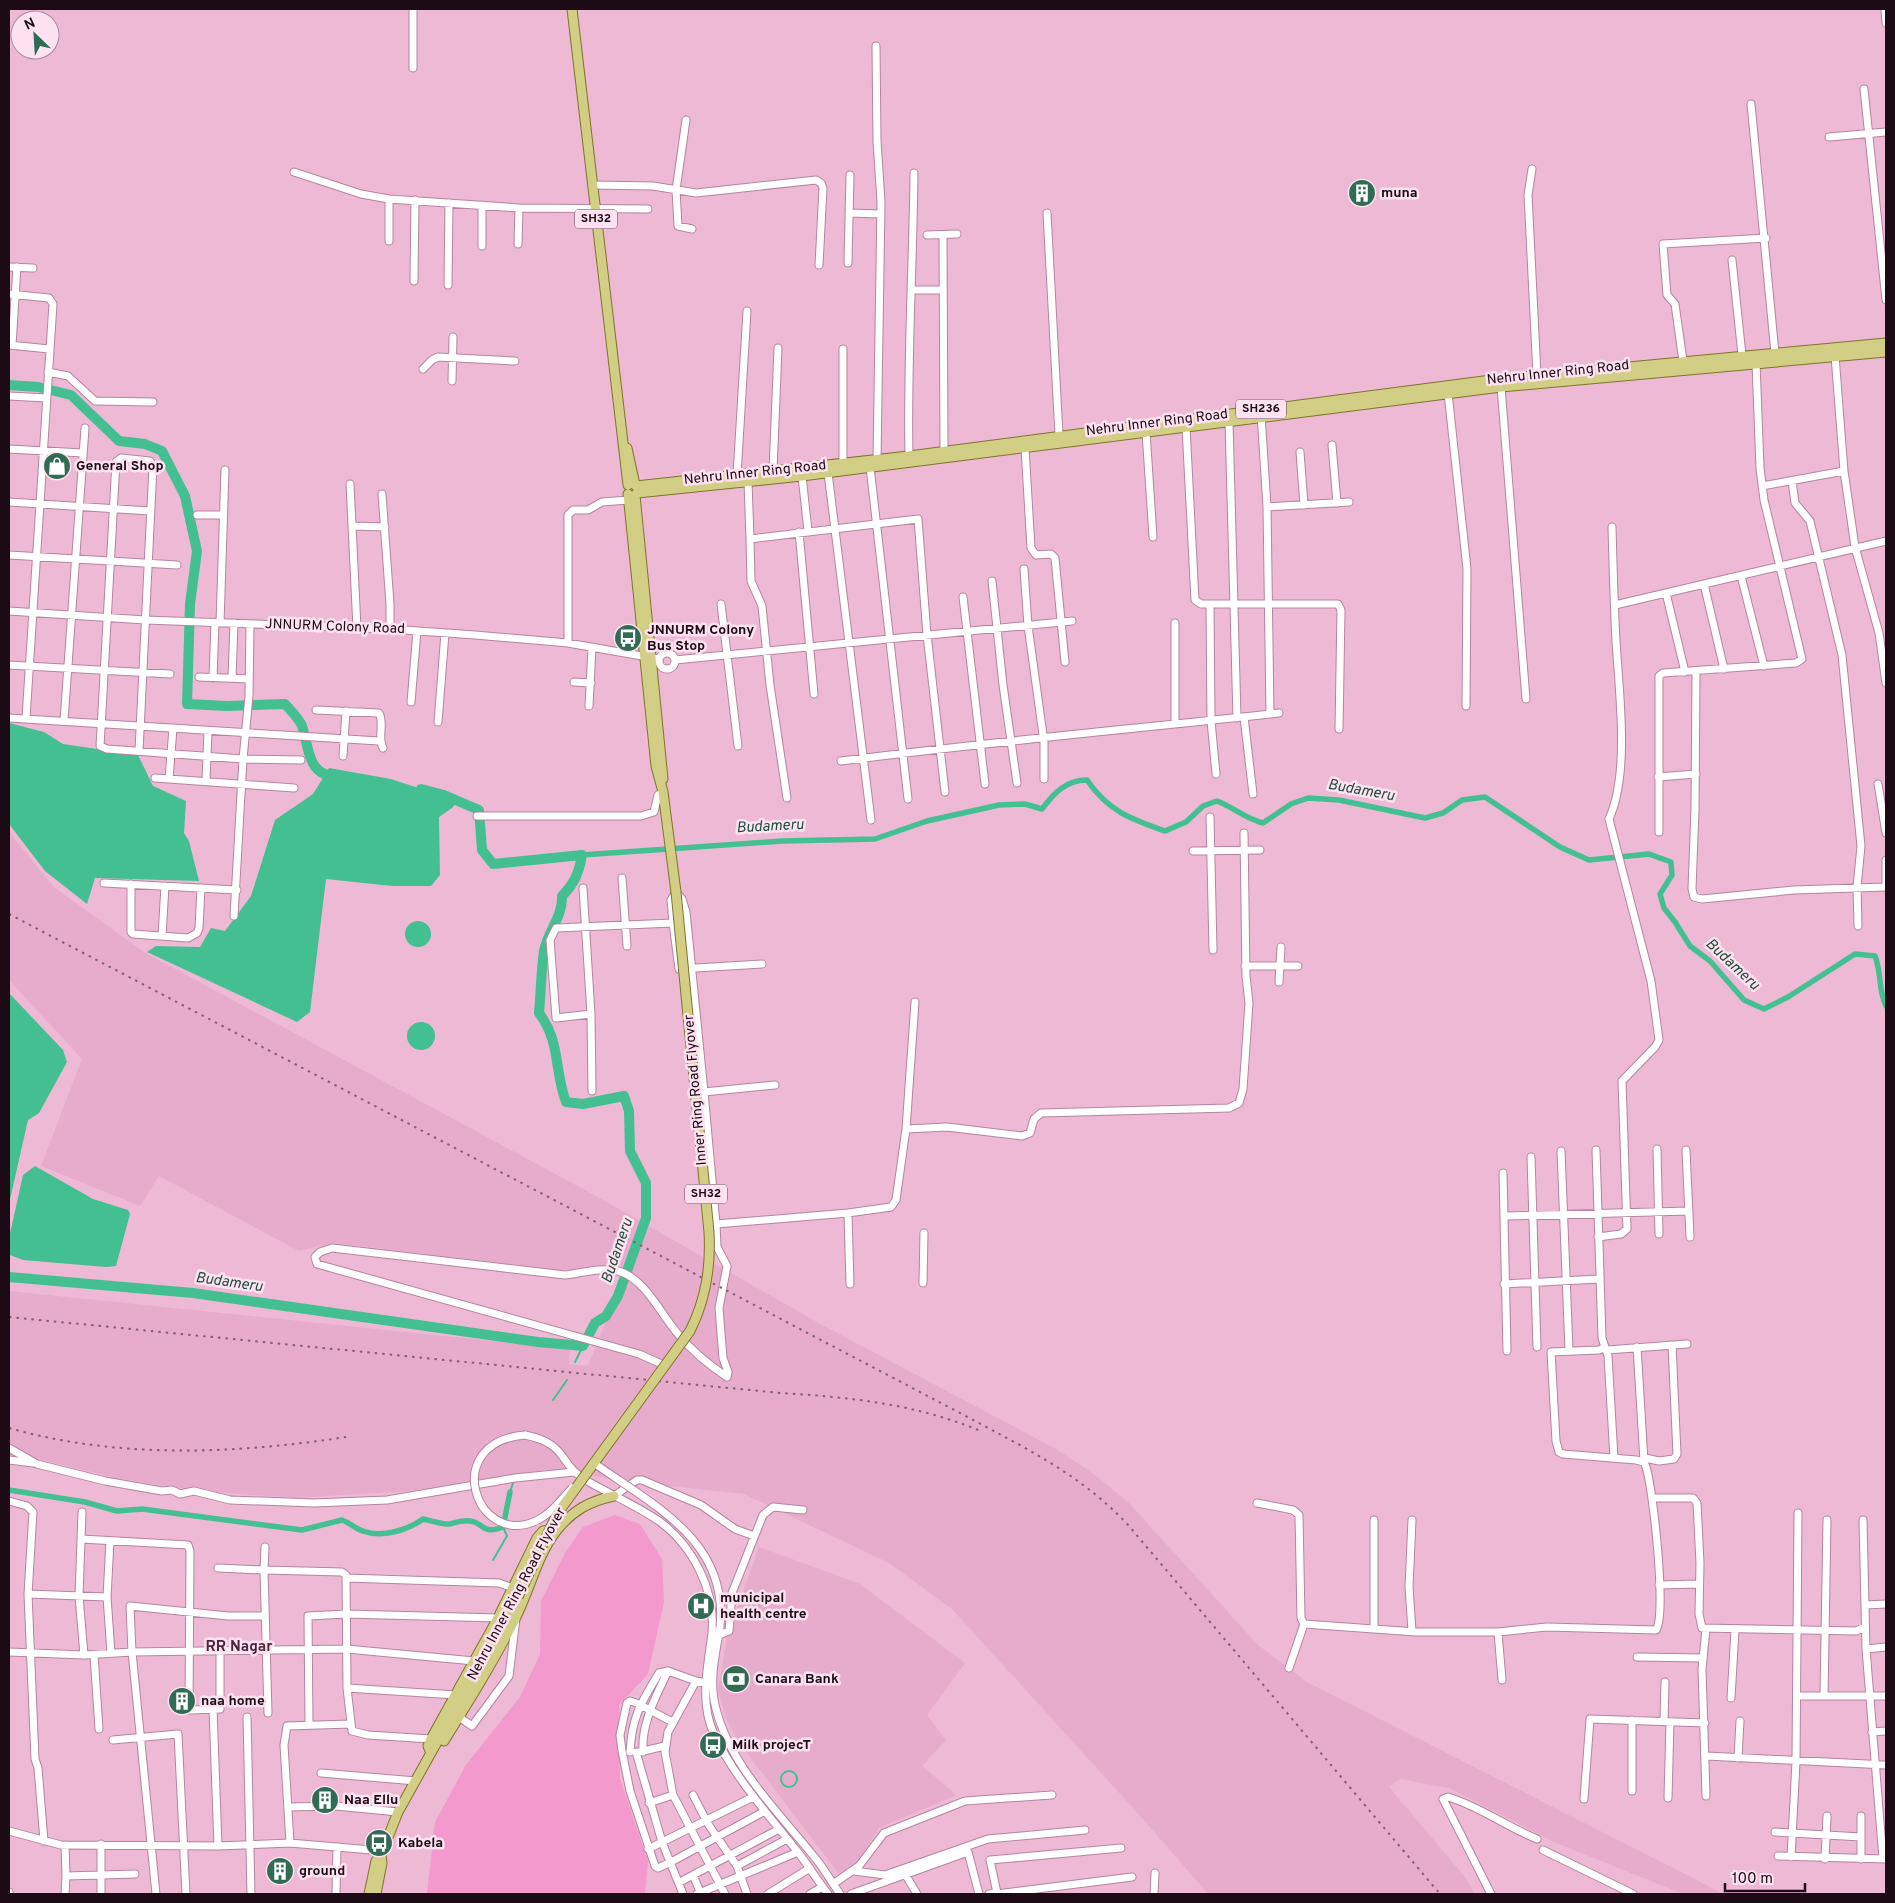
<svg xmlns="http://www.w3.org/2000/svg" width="1895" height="1903" font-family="Overpass,sans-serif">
<rect width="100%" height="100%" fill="#eeb9d5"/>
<path fill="#e7accc" d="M9,832l45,55 90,65 452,244 228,130 232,123 35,23 38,31 129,142 49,37 417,212h-41l-127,-51 -107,-55 -49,-9 -11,8 75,89 11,18h-267l-65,-75 -191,-210 -63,-46 -145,-69 -111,-12 -82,-13 -141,22 -116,7 -94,-7 -79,-12 -112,-27v-161l561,58 -1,15 19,2 36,-90 -26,-6h-41l-224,-27 -34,8 -140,-75 -19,30 -99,-40 41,-107 -73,-79z
M759,1547l101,37 105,79 -38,52 19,25 -24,26 35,29 -78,33 -23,36 -17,10 -102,-134 -11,-22 -8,-28 9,-53z"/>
<path fill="#f399cd" d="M615,1515l25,9 22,35 2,43 -16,72 -29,31 1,74 28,82 -3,33h-218l8,-72 31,-57 54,-68 20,-43 1,-53 24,-48 18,-26z"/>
<path fill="#44bf92" d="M9,723l35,9 19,12 75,11 15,31 33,15 -2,32 5,8 10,40 -104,-3 -8,26 -42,-33 -36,-47z
M329,768l62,11 67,22 -6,7 -13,9 1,58 -9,11h-39l-66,-7 -16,133 -13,10 -150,-70 9,-6 44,1 11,-19 14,3 26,-35 24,-76 38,-26z
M405 934a13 13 0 1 1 26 0a13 13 0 1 1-26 0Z
M9,993l54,57 4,12 -28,51 -11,7 -19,84z
M407 1036a14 14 0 1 1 28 0a14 14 0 1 1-28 0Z
M35,1166l58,33 35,11 2,4 -14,52 -10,1 -83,-7 -13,-5 -1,-17 14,-63z"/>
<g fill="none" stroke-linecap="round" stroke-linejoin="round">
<path stroke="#44bf92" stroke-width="2" d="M575,1362l8,-16
M553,1400l14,-20
M510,1492l3,-9
M493,1560l14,-24 -4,-9
M781 1779a8 8 0 1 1 16 0a8 8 0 1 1-16 0Z"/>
<path stroke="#44bf92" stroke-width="5.5" d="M582,855l200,-14 93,-2 52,-18 72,-16 26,-1 17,5c12,-16 24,-29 45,-29 21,31 44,39 78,51l21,-9 17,-16 14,-5c18,7 27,17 46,22l28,-19 17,-6 31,2 86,18 18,-5 19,-13 23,-3 75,50 29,13 60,-6 22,8 1,13 -12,19 4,14 11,14 15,24 20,15 34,39 20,9 24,-12 67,-43 20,2c7,18 3,34 11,50
M9,1490l76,12 32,9 25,-2 160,21 40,-10c8,3 14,9 21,11 19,7 45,-1 60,-12 5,1 22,6 27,5 7,-2 12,-4 20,-3 15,2 11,14 33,6l7,-35"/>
<path stroke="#44bf92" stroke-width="10" d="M9,385l29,2 33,8 48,46 26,3 17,7 23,45 12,55 -7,53 -3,100 40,2 58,-2c6,7 14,14 17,22 7,20 5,50 34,50
M9,1277l184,16 345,49 45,4 12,-23 11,-7 12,-20 28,-78v-35l-16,-32 -1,-40 -5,-15 -41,8 -17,-2c-12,-31 -5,-60 -27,-89 2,-21 2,-42 5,-62 4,-20 19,-35 18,-55 12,-12 17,-23 20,-41l-89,9 -11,-14 -3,-40 -35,-15 -23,-6"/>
<g stroke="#b684a0" stroke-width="9">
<path id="minor" d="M413,9v59
M1885,9l1,14
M876,46l1,95 4,61 -4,258
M1864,89l22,211
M1751,104l24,249
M686,120l-10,70 2,36 14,3
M1829,137l57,-5
M1532,169l-4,26 9,180
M294,172l67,22 28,5 130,9 129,1
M592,185l61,1 43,7 120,-13 5,3 2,5 -4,77
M389,199v42
M849,213l32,1
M1047,213l12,222
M927,235l30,-1
M943,235l1,216
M518,244l1,-36
M482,246v-41
M1732,260l10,95
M848,263l2,-88
M9,267l24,1
M414,281l1,-81
M448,285l1,-82
M911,290h32
M9,294l40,4 4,6 -27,414
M9,345l40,4
M12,345l5,-78
M1835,356l9,115 11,76 24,86 7,50
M1683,361l-8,-57 -8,-9 -4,-51 103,-6
M423,369l9,-9 6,-3 77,4
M48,372l20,4 27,25 58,1
M452,381l1,-44
M1501,387l25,312
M1448,393l19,176 -1,137
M9,396l37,2
M1261,414l6,93 3,207
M1229,422l8,296
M1186,427l9,173 6,4h137l3,6 -2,119
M1146,432l7,105
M1332,445l5,58
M1025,448l6,100 5,7 15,-1 4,4 10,104
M9,449l74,4
M1300,452l4,53
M909,456c-2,-95 4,-189 5,-283
M843,464v-115
M870,467l38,332
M773,471l5,-123
M828,473l43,347
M737,475l10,-164
M802,476l6,55
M1792,481l3,22 15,18 32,134 19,191 -4,41 1,39
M748,482l2,57 168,-20 9,116 18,157
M350,484l7,144
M1762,486l82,-15
M382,494l8,110v25
M9,502l141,9
M1267,507l82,-5
M197,515h26
M353,526l32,1
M799,532l15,162
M750,539l1,42 11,25 8,79 17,113
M9,555l168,10
M1024,569l4,57 16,116v37
M1741,576l23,90
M992,581l11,104 14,98
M1704,584l20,85
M1666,593l19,79
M963,597l22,187
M721,604l17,142
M1210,604l1,117 5,53
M1615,605l271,-64
M9,611l136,9 245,9 85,6 93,8 91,16
M220,623l5,-153
M1175,623v101
M568,643v-128l5,-5h15l14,-8 26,-2
M659 661a8 8 0 1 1 16 0a8 8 0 1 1-16 0Z
M675,660l397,-39
M9,665l161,9
M1696,672l-1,137 -3,80 2,8 8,2 92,-9 92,-3
M199,677l50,2
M213,678l2,-55
M232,678l2,-55
M574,682l17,1
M411,702l6,-71
M589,706l3,-58
M316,710l63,3c6,11 -2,24 4,35
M1244,717l9,77
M9,718l370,23
M64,721l21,-293
M438,722l7,-89
M139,751l14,-285 -3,-5 -29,-3 -5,4 -16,284 7,3 136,10 58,1
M343,756l3,-45
M841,761c146,-19 292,-32 438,-48
M1658,777l38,-3
M155,778l139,10
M169,779l4,-51
M206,781l2,-50
M1878,784l8,49
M477,816h164l13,-4 4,-17 5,-3
M1210,817l3,133
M1659,832v-156l4,-3 133,-10 6,-4 -38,-159 -4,-32 -4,-105
M1193,851l67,-1
M622,878l5,68
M104,883l133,7
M131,884v48l2,2 55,4 9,-5 2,-5 2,-40
M1886,887v-27
M583,888l8,126 1,77
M234,916l9,-157 6,-63 1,-72
M673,923l-2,-23 5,-8 6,7 4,13 18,180
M162,936l3,-50
M1245,966h53
M1279,982l2,-35
M591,1014l-35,4 -6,-78 6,-12 117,-5 6,46 83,-5
M775,1085l-71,7 12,132 132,-11 43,-6 5,-7 10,-71 9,-127
M906,1129l41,-2 75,9 8,-3 4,-14 7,-6 188,-5 10,-5 4,-14 6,-86 -3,-27 -2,-143
M1657,1149l2,85
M1596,1150l6,188 6,18 6,102
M1686,1150l4,87
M1561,1151l8,199
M1531,1157l6,190
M1503,1173l4,178
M848,1213l2,71
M1504,1216l185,-5
M1598,1237l23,-3 6,-5 -5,-148 33,-34 4,-7 -8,-59 -42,-162c21,-46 10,-127 7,-178 -2,-38 -3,-76 -4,-114
M923,1283l1,-50
M1504,1284l95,-5
M1637,1347l7,114
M1607,1350l80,-6
M666,1366l-27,-12 -322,-90 -2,-7 5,-5 12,-4 233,27c17,-2 36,-8 53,-4 27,7 43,44 60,63 14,17 31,31 49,43l1,-5 -5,-14 -4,-50 8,-42 -10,-19 -1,-23
M525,1435c45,9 32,30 64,47 23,13 48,24 70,39 34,25 57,70 53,112 -4,33 -13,69 2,101 20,43 54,80 83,117 11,14 20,29 31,43
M9,1448l28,16 68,17 57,10 10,-1 8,4 14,-3 36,9 84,3 73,-3 128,-22 59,-6
M1645,1458l14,3 15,-2 3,-5 -5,-109
M9,1460l24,3
M614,1496l23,-16h5l59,25 34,24 19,7
M1653,1498h40l4,5 3,60 -1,51 3,14 154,3 9,-4
M9,1501l18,5 6,6 -5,82 7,165 3,9 6,73
M1257,1503l36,7 6,5 2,103 3,6 112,8h82l49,-5 109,3c11,-15 -3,-142 -10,-163l-2,-5 -8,-2 -73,-6 -4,-2 -3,-11 -5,-89 48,-2 5,-2
M82,1512l-3,84 5,59
M1412,1520l-3,67 3,44
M1863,1520l3,129 17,210
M81,1539l107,6 2,6 -1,159 31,-1v-57
M110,1541l-3,56 4,56
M218,1568l46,2 1,-23
M346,1578l153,5 14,5
M1659,1585l40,-1
M28,1594l79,3
M1865,1605l21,-1
M720,1627c-4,24 -10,49 -6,73 12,63 64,111 102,159 9,11 16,24 24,35
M1374,1629v-109
M1706,1629l-4,40 4,127
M1498,1632l4,48
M719,1635l10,-4 3,-38 31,-78 10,-8 30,3
M1866,1649l20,-2
M9,1652l75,3 48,-3 215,-3 127,12
M94,1655l5,74
M1637,1657l66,1
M1289,1668l15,-44
M705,1683l-9,-2 -28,51 -3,20 8,43 52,99
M347,1688l109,7
M1797,1696h89
M1824,1696l3,-176
M1731,1698l4,-68
M213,1709l5,137
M268,1713l-4,-143 78,2 4,3 1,113 5,43 16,4 63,4
M247,1717l4,177
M459,1717l13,9 37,-50 7,-58
M1632,1720v71
M1664,1721l1,-39
M673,1722c-10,-4 -37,-21 -43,-21l-3,2 -7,32 2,16 8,40 25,75 3,2 13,-6 94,-51
M309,1725l-1,-109 39,-2 151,4
M1872,1732l14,-1
M113,1740l65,-6 8,160
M630,1752c2,-36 11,-49 29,-79l9,-2 28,10
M636,1752l26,90 21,52
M639,1752l26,-6
M643,1752c-2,-28 13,-56 25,-81
M1707,1756l179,9
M1738,1758l2,-37
M321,1773l95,8
M693,1795l15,29 29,42 10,28
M1668,1798l2,-76
M1584,1799l6,-80 115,4
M649,1803l24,-8
M288,1807l48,-1 62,6
M1861,1816v43
M9,1831l52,14 157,1 72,-3 93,8
M1775,1832l86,5
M290,1843l-6,-98 3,-19 63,-2
M65,1845l1,31 35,-1v-31
M648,1849l105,-52
M1543,1850l90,44
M1778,1856l108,3
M1791,1857l5,-95 2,-249
M1825,1859l2,-43
M737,1866l50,-27
M854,1871l31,4 103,-36 97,-9
M905,1874l12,20
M693,1875l8,19
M680,1882l99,-53
M833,1884l26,-18 25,-33 81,-32 87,-6
M9,1892v2
M65,1894l1,-18
M101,1894v-19l34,-1
M156,1894l-24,-242 -2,-46 98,10h37
M336,1894l1,-47
M697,1894l101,-42
M768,1894l42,-26
M810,1894l12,-7
M851,1894l117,-42 11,42
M989,1894l8,-1 -7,-33 131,-12
M997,1894l135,-17
M1154,1894l1,-21
M1491,1894l-48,-95 5,-2c31,9 59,30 89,42"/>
</g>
<g stroke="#807429" stroke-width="11">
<path id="major" d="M572,9l56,476
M627,448l8,37
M636,486l273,-30 590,-77 387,-36
M637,493l165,-17 699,-89 385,-35
M628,494l28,272 7,26 13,100
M635,495l28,284
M444,1741c25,-40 50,-80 71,-122 15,-29 22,-64 42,-89 16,-20 33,-29 57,-34
M431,1753l-3,-7 3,-7 67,-121 39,-80 6,-7 13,-2
M369,1894l7,-33 5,-6
M376,1894l6,-31 -1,-8 17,-43 120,-215"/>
</g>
<use href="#minor" stroke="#fff" stroke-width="7"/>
<use href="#major" stroke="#d3ce85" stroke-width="9"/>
<path stroke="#825f72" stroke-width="2" stroke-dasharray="2.5 5" stroke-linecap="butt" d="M9,914l953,500c61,33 119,60 167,112l311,368
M9,1317l771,76c70,4 137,11 203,39
M9,1428c109,31 226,26 337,9"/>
<g stroke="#b684a0" stroke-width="9" stroke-linecap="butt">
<path id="minor-bridge" d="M525,1435c-85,7 -50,113 11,86 15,-7 25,-21 36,-33
M594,1463c60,43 135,78 126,164"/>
</g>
<g stroke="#807429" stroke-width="11" stroke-linecap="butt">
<path id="major-bridge" d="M518,1597l39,-83 133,-183c16,-32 21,-63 19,-99l-33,-340"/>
</g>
<use href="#minor-bridge" stroke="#fff" stroke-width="7"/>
<use href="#major-bridge" stroke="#d3ce85" stroke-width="9"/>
</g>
<defs>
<g id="building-disc" transform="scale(1.4375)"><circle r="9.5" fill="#316b54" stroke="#fee2f1"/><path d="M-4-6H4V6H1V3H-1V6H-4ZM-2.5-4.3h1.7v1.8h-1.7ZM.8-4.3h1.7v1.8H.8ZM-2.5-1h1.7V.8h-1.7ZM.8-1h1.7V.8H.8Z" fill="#fff"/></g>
<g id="shop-disc" transform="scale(1.4375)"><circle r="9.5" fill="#316b54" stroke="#fee2f1"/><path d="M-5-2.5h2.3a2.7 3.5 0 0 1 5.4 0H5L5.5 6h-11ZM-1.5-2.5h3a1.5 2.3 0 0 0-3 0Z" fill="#fff"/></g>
<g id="bus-disc" transform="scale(1.4375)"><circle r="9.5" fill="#316b54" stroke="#fee2f1"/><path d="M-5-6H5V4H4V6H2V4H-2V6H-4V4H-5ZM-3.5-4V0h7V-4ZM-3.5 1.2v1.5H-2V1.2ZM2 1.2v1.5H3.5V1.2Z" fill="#fff"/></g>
<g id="hospital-disc" transform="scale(1.4375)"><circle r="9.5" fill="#316b54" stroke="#fee2f1"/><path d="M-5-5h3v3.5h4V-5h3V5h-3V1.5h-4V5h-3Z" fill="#fff"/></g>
<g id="bank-disc" transform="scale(1.4375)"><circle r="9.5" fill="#316b54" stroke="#fee2f1"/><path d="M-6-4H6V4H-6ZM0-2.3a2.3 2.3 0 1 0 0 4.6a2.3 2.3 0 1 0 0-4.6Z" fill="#fff"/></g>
</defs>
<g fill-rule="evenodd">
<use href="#building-disc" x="1362" y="193"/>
<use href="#shop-disc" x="57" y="466"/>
<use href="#bus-disc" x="628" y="638"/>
<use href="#hospital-disc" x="701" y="1606"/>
<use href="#bank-disc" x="736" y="1679"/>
<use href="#building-disc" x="182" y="1701"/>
<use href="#bus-disc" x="713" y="1745"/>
<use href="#building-disc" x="325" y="1800"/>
<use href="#bus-disc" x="379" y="1843"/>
<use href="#building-disc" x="280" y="1871"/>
</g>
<g text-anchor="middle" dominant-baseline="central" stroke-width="5" stroke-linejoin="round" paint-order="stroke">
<g fill="#fee2f1" stroke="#604b56" stroke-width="1">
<rect x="575" y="209.5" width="42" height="19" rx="4"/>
<rect x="1236" y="399.5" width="50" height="19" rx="4"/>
<rect x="685" y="1184.5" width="42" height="19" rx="4"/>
</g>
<g font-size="12" font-weight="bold" fill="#1c0a14">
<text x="596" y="219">SH32</text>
<text x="1261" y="409">SH236</text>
<text x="706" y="1194">SH32</text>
</g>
<g font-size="14" font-weight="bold" fill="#1c0a14" stroke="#fee2f1" text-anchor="start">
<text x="1381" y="193">muna</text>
<text x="76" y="466">General Shop</text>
<text x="647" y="630">JNNURM Colony<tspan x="647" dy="16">Bus Stop</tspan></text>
<text x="720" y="1598">municipal<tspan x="720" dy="16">health centre</tspan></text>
<text x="755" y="1679">Canara Bank</text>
<text x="201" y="1701">naa home</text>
<text x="732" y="1745">Milk projecT</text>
<text x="344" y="1800">Naa Ellu</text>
<text x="398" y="1843">Kabela</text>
<text x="299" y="1871">ground</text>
</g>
<g font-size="14" fill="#1c0a14" stroke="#fee2f1">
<text transform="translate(1558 373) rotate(-6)">Nehru Inner Ring Road</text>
<text transform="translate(1157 423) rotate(-7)">Nehru Inner Ring Road</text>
<text transform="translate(755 473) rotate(-6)">Nehru Inner Ring Road</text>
<text transform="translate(335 627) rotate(2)">JNNURM Colony Road</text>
<text transform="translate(696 1090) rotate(-95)">Inner Ring Road Flyover</text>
<text transform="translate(517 1594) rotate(-62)">Nehru Inner Ring Road Flyover</text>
</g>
<g font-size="15" font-style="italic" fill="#1c4e3b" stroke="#fee2f1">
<text transform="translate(1361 791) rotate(10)">Budameru</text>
<text transform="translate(770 827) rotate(-3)">Budameru</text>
<text transform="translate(1732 965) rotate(43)">Budameru</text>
<text transform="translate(618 1251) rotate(-71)">Budameru</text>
<text transform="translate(229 1283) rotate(8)">Budameru</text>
</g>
<g font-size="15" font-weight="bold" fill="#4d243c" stroke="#fee2f1">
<text x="239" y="1647">RR Nagar</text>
</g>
</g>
<rect width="1895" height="1903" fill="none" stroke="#1c0a14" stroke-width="20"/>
<g transform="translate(35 35) rotate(335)"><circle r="24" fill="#fee2f1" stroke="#a48c99"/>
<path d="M0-4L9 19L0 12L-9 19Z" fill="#316b54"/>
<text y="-8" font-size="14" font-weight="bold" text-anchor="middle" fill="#1c0a14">N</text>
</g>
<path d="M1725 1883v8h80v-8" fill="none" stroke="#1c0a14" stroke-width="2.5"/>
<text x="1732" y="1883" font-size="15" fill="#1c0a14" stroke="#fee2f1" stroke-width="4" paint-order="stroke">100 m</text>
</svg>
